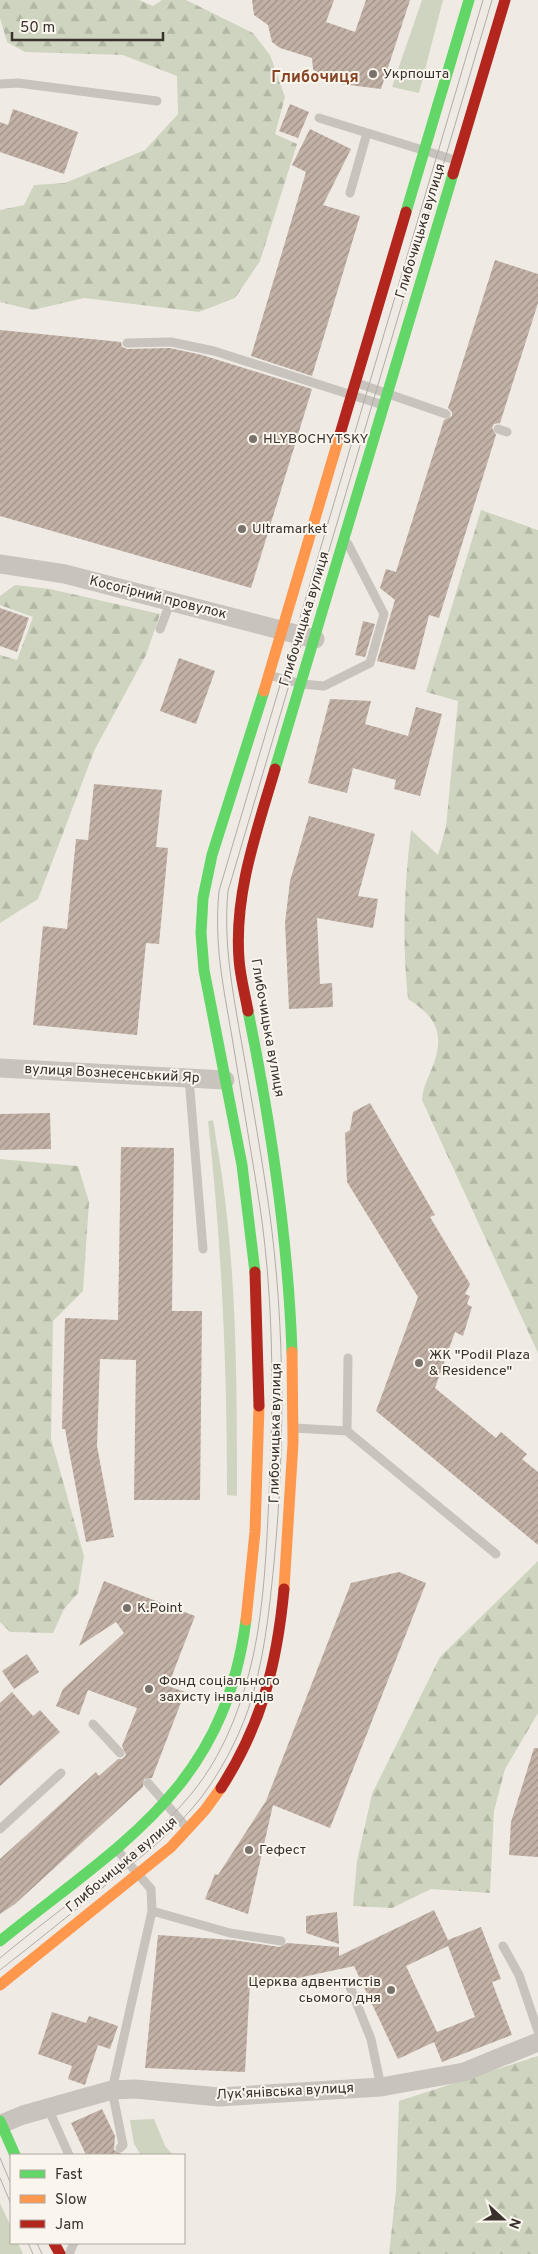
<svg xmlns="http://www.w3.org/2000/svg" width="538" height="2254" font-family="Overpass,sans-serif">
<defs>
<pattern id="forest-firs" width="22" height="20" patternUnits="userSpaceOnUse" patternTransform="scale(1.25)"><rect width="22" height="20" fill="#ced4bf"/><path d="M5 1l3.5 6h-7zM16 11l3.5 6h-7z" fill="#b2b6a4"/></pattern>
<pattern id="building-hatch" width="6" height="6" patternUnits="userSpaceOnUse" patternTransform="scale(1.25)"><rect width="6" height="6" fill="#c2b1a6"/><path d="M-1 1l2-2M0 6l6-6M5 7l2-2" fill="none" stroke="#9f9187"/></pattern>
</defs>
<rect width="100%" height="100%" fill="#efebe4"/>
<path fill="#ced4bf" d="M422,0h21l-24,93 -27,-6z
M213,1120c4,26 9,52 12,79 12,98 12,198 12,297l-10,-1c0,-127 -5,-248 -19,-374z
M154,2119l11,27 8,9h-32l-7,-11 -4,-24z
M0,2203l11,24v16h7l5,11h-23z"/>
<path fill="url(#forest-firs)" d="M0,0h139l14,6 9,-6h24l67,33 17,22 15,42 -10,37 22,10 -37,117 -25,37 -36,14 -115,-14 -51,12 -33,-8v-92l24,-5 10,-20 31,-2 80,-33 33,-36 -1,-38 -54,-21 -98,-3 -18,-10 -7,-24z
M481,510l57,20v823l-116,-253c1,-15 7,-23 12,-37 11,-31 0,-48 -26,-64 -6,-57 -4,-112 3,-169l27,25 8,-28 12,-126 -32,-9z
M15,585l35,4 110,25 -14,41 -51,94 -57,150 -38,24v-268l17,5 16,-43 -33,-12v-9z
M0,1159l78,7 11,36 -6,89 -30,30 -2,118 33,117 -6,37 -14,16 -11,24 -43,-1 -10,-10z
M538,1561v152l-33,56 -11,42 -4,82 -59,-4 -39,19 -39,-2 4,-45 15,-67 68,-137z
M538,2056v198h-149l7,-63 3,-90z"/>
<path fill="url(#building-hatch)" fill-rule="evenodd" d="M252,0h82l-8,22 29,10 11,-32h44l-29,89 -56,-7 -12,-13 -1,-11 -32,-10 -8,-6 -4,-17 -14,-10z
M290,104l19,8 -11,26 -19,-7z
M13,109l65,23 -14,42 -64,-22v-30l8,3z
M310,129l41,20 -28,56 37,11 -48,160 -61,-20 55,-184 -14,-7z
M495,260l43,14v29l-38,120 -6,1 -2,4 4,7 -57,183 -10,-3 -14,55 -38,-9 18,-61 -15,-12 6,-19 10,3 48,-152 8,-4v-4l-4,-4z
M0,330l121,12 1,5 5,2 43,-1 32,7 110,34 -61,199 -251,-72z
M0,608l29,10 -12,34 -17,-6z
M363,621l12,3 -10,33 -10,-2z
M179,658l36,13 -19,53 -36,-13z
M330,699l41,2 -6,23 43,12 8,-29 26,7 -22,82 -26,-7 2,-9 -43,-12 -6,25 -39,-10z
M94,784l68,6 -6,57 12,1 -9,96 -13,-1 -9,92 -104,-10 10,-99 24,3 9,-90 12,1z
M309,816l66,18 -17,62 20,3 -5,29 -56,-10 3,66 12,-1 1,24 -44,2 -4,-86 5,-42z
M370,1103l65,112 -5,2 40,67 -5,10 5,2 -3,8 5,3 -9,29 -8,-4 -20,56 61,50 5,-6 26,22 -5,5 16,13v73l-162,-134 42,-114 -71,-115 -2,-49 5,-3 3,-18z
M50,1113l1,36 -51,1v-36z
M121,1147l53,1 -2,163h30l-2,189h-66l2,-140 -36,-1 -3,87 17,91 -28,5 -21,-113h-3l3,-111 53,2z
M399,1572l27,11 -96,245 -57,-23 -25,109 -43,-15 10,-25 3,1 48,-74 85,-218z
M104,1581l91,35 -27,70 17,6 -33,86 -8,1 -1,8 -128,117 -15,10v-55l96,-87 3,4 19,-17h4l4,-4 -4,-9 15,-38 -49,-18 -9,25 -23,-9 7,-17 61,-56 -8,-11 -37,24z
M27,1654l12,18 -25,17 -12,-18z
M12,1692l21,24 7,-6 20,22 -60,54v-83z
M534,1748h4v109l-29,-2 2,-33z
M434,1910l14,30 33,-13 20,52 -9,3 20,53 -70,27 -8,-20 -36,17 -44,-93 -84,18 -20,-1 -5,89 -100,-4 13,-133 75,5 47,7 7,-4 52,4v9zM448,1946l27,71 -38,15 -31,-66z
M337,1912l2,32 -33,-11v-17z
M52,2012l34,11 3,-7 29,10 -8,23 -12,-4 -13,40 -17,-6 4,-13 -34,-12z
M102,2109l13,27 -1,14 10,5h-38l-15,-32z"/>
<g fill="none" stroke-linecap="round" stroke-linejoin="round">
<path stroke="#c8c3bd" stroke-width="9" d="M0,84l18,-1 139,18
M319,118l136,42
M350,193l17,-60
M127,343l44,-1 43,9 169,54
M357,383l89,31
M498,429l9,3
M160,629l11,-28
M272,676l30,8 22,2 46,-23 14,-49 -36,-70
M189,1078l14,171
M294,1428l53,3 149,123
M347,1431l1,-73
M93,1724l27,29
M148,1783l39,45
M0,1829l61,-56
M117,1850l34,39 1,22 -40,179 11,55 -3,3
M152,1911l78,22 51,8
M503,1946l16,29 19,56
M350,1987l21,52 10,48
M48,2108l21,47
M69,2254l5,-11"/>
<path stroke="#c8c3bd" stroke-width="19" d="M0,564l65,10 250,65
M0,1068l225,12
M1,2124l22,-9 89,-25 23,-1 84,8 162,-10 83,-15 74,-30"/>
<path stroke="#63d668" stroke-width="11" d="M406,212l63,-212
M275,769l178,-595
M248,1011c23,113 40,226 44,341
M255,1272l-13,-107 -38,-195 -3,-37 2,-35 9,-43 52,-164
M0,1941c121,-98 224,-152 246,-321
M0,2121l15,34"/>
<path stroke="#ff974d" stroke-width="11" d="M264,691l76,-257
M284,1589l9,-146 -1,-91
M246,1620l9,-88 4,-126
M0,1985l171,-138 34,-37 16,-22"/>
<path stroke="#b3261e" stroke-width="11" d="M453,174l52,-174
M340,434l66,-222
M248,1011c-3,-17 -8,-35 -9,-52 -5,-66 18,-128 36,-190
M255,1272l4,134
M221,1788c41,-64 56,-124 63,-199
M54,2243l6,11"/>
<path stroke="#b0aca7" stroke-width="1" d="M0,1958c63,-53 140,-102 192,-165 37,-45 57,-107 66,-163 7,-44 9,-91 11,-135 5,-102 5,-206 -12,-307 -8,-50 -17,-101 -25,-151 -9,-52 -18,-93 -13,-146l264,-891
M0,1970c36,-28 72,-57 107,-86 33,-26 67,-52 93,-85 20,-26 37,-58 48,-89 16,-48 21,-97 26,-147 12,-126 11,-257 -9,-382 -7,-45 -15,-91 -23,-136 -9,-52 -19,-101 -14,-154l264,-891
M0,2158l11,26
M0,2178l11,26
M28,2243l5,11
M37,2243l5,11"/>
</g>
<g fill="#79726c" stroke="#faf5ed" stroke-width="2">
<circle cx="373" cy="74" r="5"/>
<circle cx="253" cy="439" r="5"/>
<circle cx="242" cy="529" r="5"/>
<circle cx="419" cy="1363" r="5"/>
<circle cx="127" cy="1608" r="5"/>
<circle cx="149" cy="1689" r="5"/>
<circle cx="249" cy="1850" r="5"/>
<circle cx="391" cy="1990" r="5"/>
</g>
<g text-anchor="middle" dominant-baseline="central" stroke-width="4" stroke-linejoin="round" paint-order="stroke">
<g font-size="14" fill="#39312b" stroke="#faf5ed" text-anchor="start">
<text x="383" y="74">Укрпошта</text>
<text x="263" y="439">HLYBOCHYTSKY</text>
<text x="252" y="529">Ultramarket</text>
<text x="429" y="1355">ЖК "Podil Plaza<tspan x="429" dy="16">&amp; Residence"</tspan></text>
<text x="137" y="1608">K.Point</text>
<text x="159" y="1681">Фонд соціального<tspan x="159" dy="16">захисту інвалідів</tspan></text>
<text x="259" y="1850">Гефест</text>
<text x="381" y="1982" text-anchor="end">Церква адвентистів<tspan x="381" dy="16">сьомого дня</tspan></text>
</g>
<g font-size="14" fill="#39312b" stroke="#faf5ed">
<text transform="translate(421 231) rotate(-73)">Глибочицька вулиця</text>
<text transform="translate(158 598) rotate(14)">Косогірний провулок</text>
<text transform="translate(305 619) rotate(-73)">Глибочицька вулиця</text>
<text transform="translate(267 1028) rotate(80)">Глибочицька вулиця</text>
<text transform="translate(112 1074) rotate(3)">вулиця Вознесенський Яр</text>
<text transform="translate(276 1433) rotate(-89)">Глибочицька вулиця</text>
<text transform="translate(122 1865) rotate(-40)">Глибочицька вулиця</text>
<text transform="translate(285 2092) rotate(-3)">Лукʼянівська вулиця</text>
</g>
<g font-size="16" font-weight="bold" fill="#864626" stroke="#faf5ed">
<text x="315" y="78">Глибочиця</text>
</g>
</g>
<rect x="10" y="2154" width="175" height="90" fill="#faf5ed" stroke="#ada79f"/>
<rect x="20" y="2170" width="25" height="8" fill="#63d668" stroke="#ada79f"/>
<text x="55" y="2179" font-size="15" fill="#39312b">Fast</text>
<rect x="20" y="2195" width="25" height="8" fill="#ff974d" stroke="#ada79f"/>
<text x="55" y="2204" font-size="15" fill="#39312b">Slow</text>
<rect x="20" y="2220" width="25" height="8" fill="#b3261e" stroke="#ada79f"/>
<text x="55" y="2229" font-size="15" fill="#39312b">Jam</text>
<g transform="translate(503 2219) rotate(111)" stroke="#faf5ed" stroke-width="4" paint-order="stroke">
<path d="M0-4L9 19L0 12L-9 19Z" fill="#39312b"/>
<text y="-8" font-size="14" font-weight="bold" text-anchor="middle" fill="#39312b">N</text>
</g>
<path d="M12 32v8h151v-8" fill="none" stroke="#39312b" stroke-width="2.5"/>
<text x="20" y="32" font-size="15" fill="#39312b" stroke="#faf5ed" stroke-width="4" paint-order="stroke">50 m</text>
</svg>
